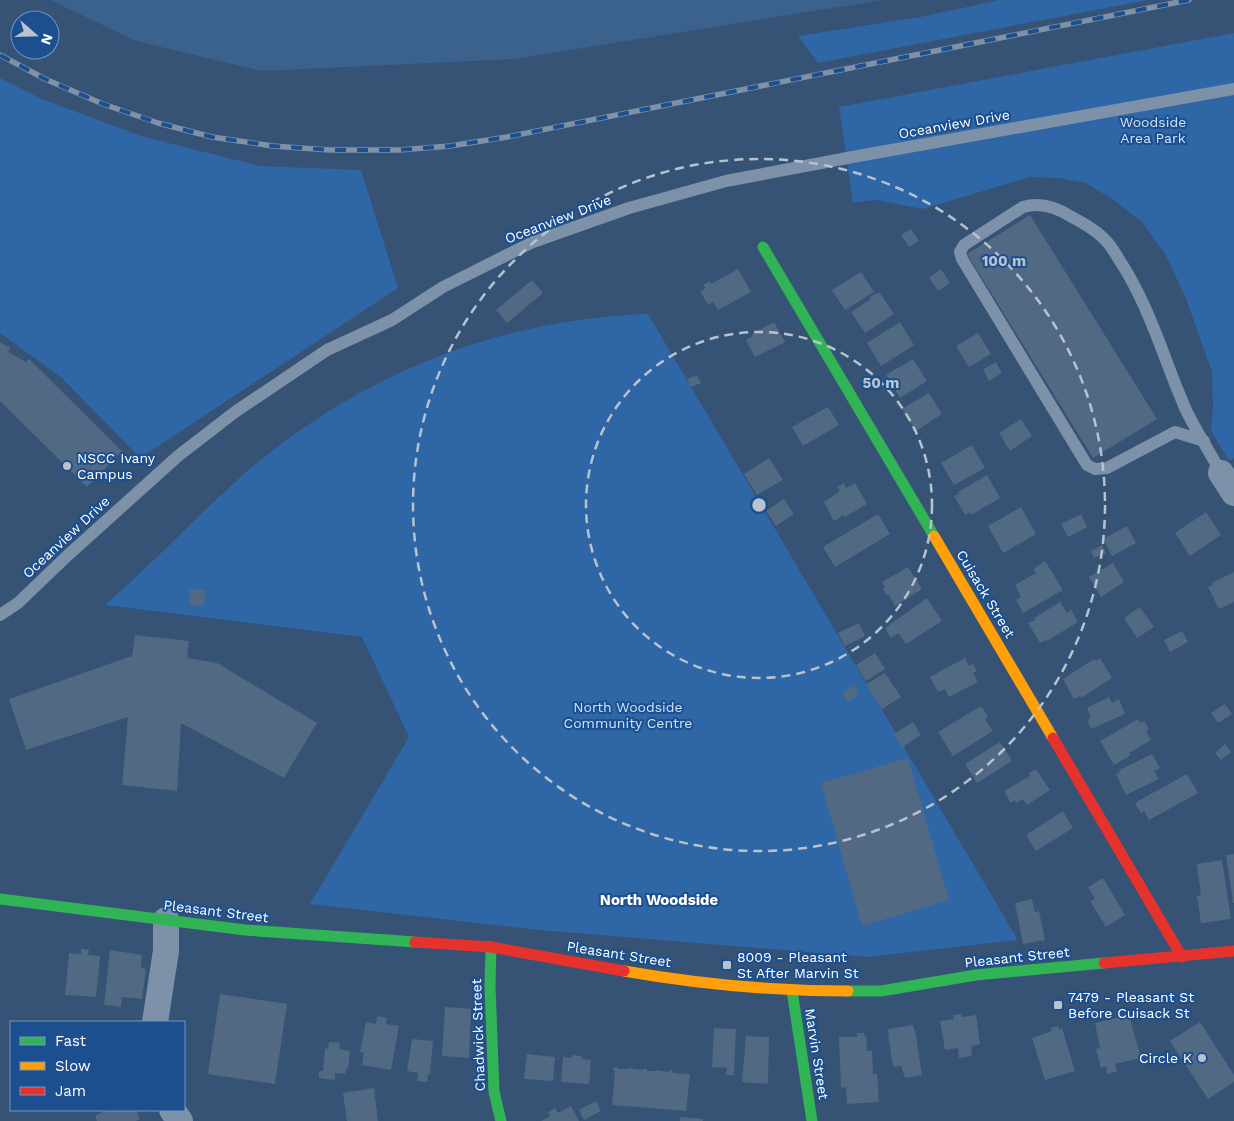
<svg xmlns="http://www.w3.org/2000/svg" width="1234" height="1121" font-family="'Work Sans',sans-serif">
<rect width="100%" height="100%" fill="#365274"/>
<path fill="#2f66a5" d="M1000,0h148l-330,63 -20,-27 122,-19z
M1234,33v425l-5,3 -18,-30 2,-23 -1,-36 -27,-76 -20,-42 -23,-32 -30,-23 -26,-16 -27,-5 -29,-1 -107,32 -48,-9 -22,3 -14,-96z
M0,78l42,21 99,37 119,30 101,4 37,118 -258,170 -78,-80 -62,-45z
M648,314l370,626 -151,17 -328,-27 -229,-26 99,-167 -47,-100 -257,-32c48,-42 92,-89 140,-132 114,-98 253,-154 403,-159z"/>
<path fill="#3b618d" d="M50,0h833l-369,59 -253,12 -125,-30z"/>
<path fill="#526984" d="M1030,215l127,204 -64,39 -126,-204z
M911,229l8,12 -10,6 -8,-12z
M738,269l13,23 -33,18 -5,-8 -5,3 -8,-14 6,-3 -3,-3 7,-4 1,3z
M941,269l9,14 -12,8 -9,-13z
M861,272l13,20 -29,18 -13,-20z
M532,280l11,13 -36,30 -11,-13z
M877,293l1,1 2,-1 14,21 -29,19 -14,-21 20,-13 -1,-2z
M774,322l11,20 -30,15 -9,-17 7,-4 -1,-2z
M900,322l14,23 -33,21 -14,-23z
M978,333l13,21 -22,13 -13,-21z
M0,342l10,6 -2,4 18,10 3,-3 93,92 -35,36 -87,-86z
M913,359l14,22 -27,17 -14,-23z
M996,362l6,11 -13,8 -6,-12z
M697,375l4,8 -10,4 -4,-8z
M929,393l13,21 -26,17 -14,-22z
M828,407l11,18 -36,21 -11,-19z
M1021,419l11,17 -22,15 -11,-18z
M972,445l13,23 -31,17 -13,-22z
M769,458l14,22 -26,15 -13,-21z
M987,475l13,23 -29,17 -1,-3 -5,3 -11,-19 5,-2 -1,-2z
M844,483l2,5 9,-5 12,21 -22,13 -1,-2 -10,6 -10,-19 16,-11 -3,-4z
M784,499l10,15 -18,12 -10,-15z
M1021,507l15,27 -33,19 -15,-27z
M1206,512l15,23 -31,21 -15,-23z
M878,514l12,20 -55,33 -12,-20z
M1081,514l6,13 -19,10 -7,-13z
M1127,526l9,17 -24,13 -9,-17z
M1102,545l4,8 -12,5 -3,-7z
M1045,561l18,29 -40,23 -7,-13 5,-3 -6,-12 21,-12 -3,-4z
M1113,563l11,19 -23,15 -12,-20z
M908,567l14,22 -27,17 -6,-11 -2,1 -4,-7 2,-2 -3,-5z
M1234,572v30l-15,7 -11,-22 5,-2 -1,-2z
M190,589l15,1 -1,16 -15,-1z
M927,598l15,23 -36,23 -8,-11 -7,5 -6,-10z
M1060,602l7,11 4,-3 7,12 -31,19 -1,-1 -6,3 -12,-20 7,-3 -1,-2z
M1140,607l14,20 -17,11 -13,-20z
M859,623l6,13 -20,10 -7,-13z
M1182,631l6,11 -18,10 -6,-12z
M135,635l54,6 -2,17 30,5 100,60 -33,55 -103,-55 -4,68 -55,-6 6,-68 -102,33 -17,-51 123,-43z
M875,653l10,16 -19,12 -10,-16z
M965,658l4,8 4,-2 4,7 -4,2 5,9 -29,15 -4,-8 -7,3 -8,-15z
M1100,658l12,20 -31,20 -1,-2 -6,3 -11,-20 31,-20 2,2z
M885,673l16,24 -19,12 -16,-25z
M854,685l5,9 -11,8 -6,-9z
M1109,697l3,6 7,-4 6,15 -34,15 -4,-9 4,-2 -4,-10z
M1225,704l7,10 -14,9 -7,-10z
M981,706l7,11 -3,2 8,12 -40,25 -15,-24z
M1138,719l2,4 4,-2 5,8 -3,2 5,9 -22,13 2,2 -17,10 -14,-24z
M913,722l8,13 -19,12 -8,-13z
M1000,742l12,19 -35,22 -12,-19z
M1225,744l6,8 -10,8 -6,-7z
M1152,754l8,14 -6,3 5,8 -33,16 -10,-21 4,-2 -1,-2z
M908,758l41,142 -87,26 -41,-143z
M1036,769l14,21 -23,15 -4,-6 -7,4 -1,-3 -4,3 -7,-12 26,-15 -1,-3z
M1187,774l11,19 -49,27 -5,-9 -3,2 -6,-9 3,-3z
M1063,811l10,17 -37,23 -10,-16z
M1234,854v49h-1l-7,-48z
M1222,860l9,59 -30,4 -4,-27 4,-1 -4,-31z
M1103,878l22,37 -19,12 -16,-26 5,-2 -7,-12z
M1032,899l3,13 4,-1 6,29 -22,4 -8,-41z
M81,949l8,1 -1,5 12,1 -4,41 -31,-2 4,-42 12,1z
M110,950l32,5 -1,13 5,1 -4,30 -20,-2 -1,10 -17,-2z
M220,994l67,10 -12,80 -67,-10z
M445,1007l26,2 -2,49 -27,-2z
M961,1014l1,3 14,-2 4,29 -9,2 1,10 -13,2 -1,-10 -13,2 -5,-29 14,-2 -1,-4z
M1129,1015l12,43 -26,6 2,7 -10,3 -1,-8 -5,2 -5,-19 4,-1 -5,-25z
M377,1016l10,2 -1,6 13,2 -8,44 -29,-5 2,-12 -4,-1 6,-30 10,2z
M1200,1022l34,53v7l-26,17 -38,-58z
M913,1025l1,5h1l7,45 -17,3 -4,-12 -8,1 -5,-32h1l-1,-6z
M1058,1026l1,4 3,-2 13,43 -30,9 -13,-42 20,-7 -1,-3z
M714,1028l22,1 -2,46h-8l1,-7 -15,-1z
M857,1033h7v3h2l1,15h5l1,23h4l2,28 -32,2 -1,-17 -5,1 -2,-51h18z
M746,1036l23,1 -1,47 -26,-2z
M412,1039l21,2 -3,33h-2l-1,8 -10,-1 1,-8 -11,-2z
M329,1042l11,1 -1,6 11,2 -2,18 -2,-1 -1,6 -10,-1v7l-16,-2v-7h4l2,-23 3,1z
M527,1054l28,3 -2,24 -29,-2z
M572,1055l10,1 -1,3 10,1 -2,24 -28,-2 2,-25 9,1z
M614,1067h4l-1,2h11v-1l15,2v-1h4v2h9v-1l13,2v-2l4,1v2l17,1 -4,37 -74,-6 3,-34 -2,-1z
M374,1088l4,33h-31l-4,-28z
M596,1101l5,10 -17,9 -5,-10z
M571,1106l8,15h-38l9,-5 -2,-4 7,-4 3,5z
M107,1110h29l4,9 -4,2h-39l-2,-5z
M680,1117l23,2v2h-23z"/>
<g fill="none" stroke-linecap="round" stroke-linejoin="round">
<path stroke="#7d92a8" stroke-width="12" d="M1204,441l-29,-9 -68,36 -12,1 -8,-4 -125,-206 -2,-7 4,-7 59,-38c16,-5 33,0 47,9 13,7 28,15 37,26 5,5 9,13 13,19 30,46 44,99 66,149 10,21 24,42 35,63
M0,615l18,-12 49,-47 111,-100 57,-44 92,-62 65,-30 51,-33 90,-45 96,-34 97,-27 132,-25 376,-67"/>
<path stroke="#7d92a8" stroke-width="26" d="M1221,473l13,20
M155,1022l11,-71v-31
M172,1110l8,11"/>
<path stroke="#30b455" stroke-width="11" d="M763,247l171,289
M0,899l245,31 170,12
M491,947l-1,39 4,106 7,29
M792,991l20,130
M848,991h33l95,-16 128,-12"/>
<path stroke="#ff9f0a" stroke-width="11" d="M934,536l119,202
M624,971c74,13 150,20 224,20"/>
<path stroke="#e5322d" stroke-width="11" d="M1053,738l129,219
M415,942l76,5 133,24
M1104,963l130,-12"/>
<g stroke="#7e92a7" stroke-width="5.5">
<path id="rail" d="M0,55l45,24 58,25 55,19 54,14 61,9 57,4h69l51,-4 57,-9 682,-137"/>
</g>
<use href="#rail" stroke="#1b4f8f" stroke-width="4" stroke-dasharray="11" stroke-linecap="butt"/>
</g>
<g fill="none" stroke="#b9c2ce" stroke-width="2.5" stroke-dasharray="9 6">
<circle cx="759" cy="505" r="173"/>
<circle cx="759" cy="505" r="346"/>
</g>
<g fill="#b9c2ce" stroke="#1b4f8f" stroke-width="2">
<circle cx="67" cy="466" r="5"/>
<rect x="722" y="960" width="10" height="10" rx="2.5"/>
<rect x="1053" y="1000" width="10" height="10" rx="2.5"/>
<circle cx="1202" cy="1058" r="5"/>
</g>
<g text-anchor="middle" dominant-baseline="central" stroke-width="4" stroke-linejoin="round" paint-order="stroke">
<g font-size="14" fill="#cfe3fa" stroke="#1b4f8f">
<text x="1153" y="122">Woodside<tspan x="1153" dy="16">Area Park</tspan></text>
<text x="628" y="707">North Woodside<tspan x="628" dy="16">Community Centre</tspan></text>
</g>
<g font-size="14" fill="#fff" stroke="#1b4f8f">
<text transform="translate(954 124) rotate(-10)">Oceanview Drive</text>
<text transform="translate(558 219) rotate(-21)">Oceanview Drive</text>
<text transform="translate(66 537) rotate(-43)">Oceanview Drive</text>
<text transform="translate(986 594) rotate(59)">Cuisack Street</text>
<text transform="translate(216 911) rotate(7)">Pleasant Street</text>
<text transform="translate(619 954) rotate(9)">Pleasant Street</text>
<text transform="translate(1017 957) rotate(-6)">Pleasant Street</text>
<text transform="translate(478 1035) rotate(-92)">Chadwick Street</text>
<text transform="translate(817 1054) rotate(81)">Marvin Street</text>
</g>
<g font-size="14" fill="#fff" stroke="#1b4f8f" text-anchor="start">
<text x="77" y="458">NSCC Ivany<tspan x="77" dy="16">Campus</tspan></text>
<text x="737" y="957">8009 - Pleasant<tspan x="737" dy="16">St After Marvin St</tspan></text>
<text x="1068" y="997">7479 - Pleasant St<tspan x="1068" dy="16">Before Cuisack St</tspan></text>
<text x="1192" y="1058" text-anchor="end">Circle K</text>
</g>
<g font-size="15" font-weight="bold" fill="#fff" stroke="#1b4f8f">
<text x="659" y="900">North Woodside</text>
</g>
</g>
<circle cx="759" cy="505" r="8" fill="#b9c2ce" stroke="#1b4f8f" stroke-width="2.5"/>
<g font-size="15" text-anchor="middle" font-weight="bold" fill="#b9c2ce" stroke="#1b4f8f" stroke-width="4" stroke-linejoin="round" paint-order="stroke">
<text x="1004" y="266">100 m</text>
<text x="881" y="388">50 m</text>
</g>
<rect x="10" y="1021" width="175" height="90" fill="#1b4f8f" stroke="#7695bc"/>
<rect x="20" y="1037" width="25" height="8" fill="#30b455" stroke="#7695bc"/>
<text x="55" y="1046" font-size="15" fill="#ffffff">Fast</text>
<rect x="20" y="1062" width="25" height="8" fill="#ff9f0a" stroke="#7695bc"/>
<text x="55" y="1071" font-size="15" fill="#ffffff">Slow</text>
<rect x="20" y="1087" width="25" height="8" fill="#e5322d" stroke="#7695bc"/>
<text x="55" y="1096" font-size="15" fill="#ffffff">Jam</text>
<g transform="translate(35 35) rotate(110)"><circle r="24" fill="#1b4f8f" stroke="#7695bc"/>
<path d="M0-4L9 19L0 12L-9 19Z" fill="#b9c2ce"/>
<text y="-8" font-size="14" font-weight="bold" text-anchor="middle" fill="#ffffff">N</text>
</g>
</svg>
